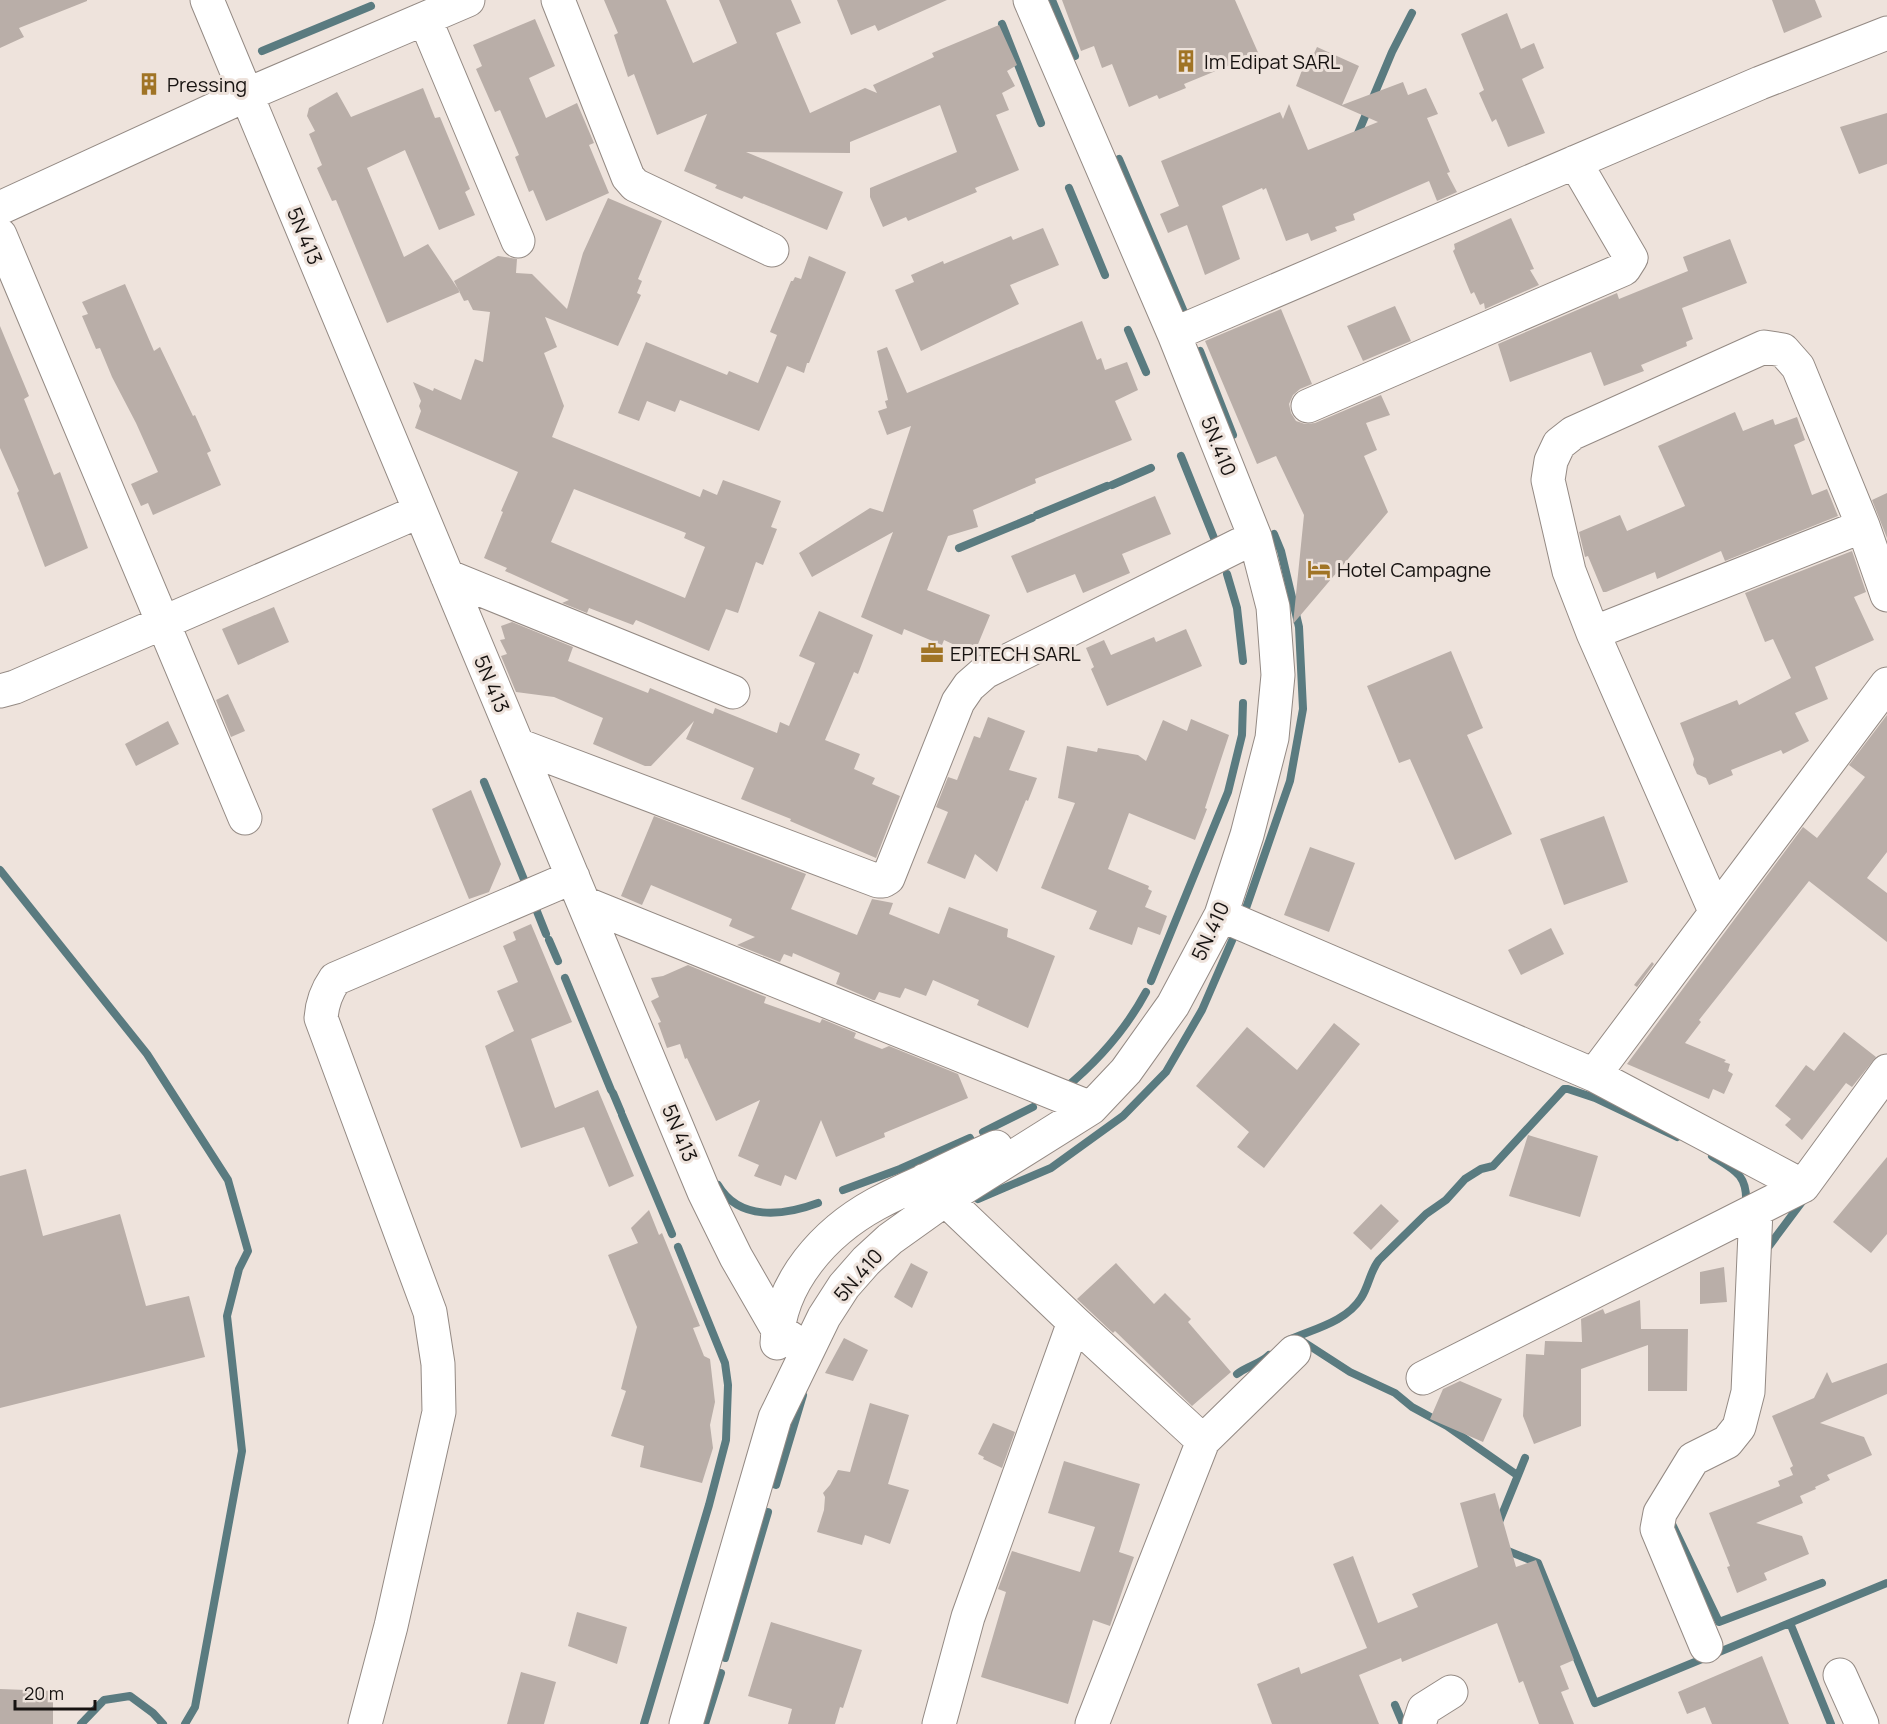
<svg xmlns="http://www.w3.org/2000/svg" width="1887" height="1724" font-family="Manrope,sans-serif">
<rect width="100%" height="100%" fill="#eee3dc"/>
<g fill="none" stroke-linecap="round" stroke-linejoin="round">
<path stroke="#5a7b80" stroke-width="8" d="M1052,0l23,56
M1002,24l39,99
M262,51l109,-45
M1356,138l36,-86 20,-39
M1119,159l68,160
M1069,188l36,87
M1128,330l18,42
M1200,351l33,84
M1181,456l33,82
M1112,485l39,-17
M1037,515l70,-29
M959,548l73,-30
M1227,574l10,34 6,53
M484,782l41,100
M0,870l147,184 81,126 20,71 -9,18 -12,47 15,135 -47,256 -10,17
M534,904l12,30
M1244,914l46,-133 13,-72 -4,-82 -18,-76 -7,-17
M549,940l9,21
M565,978l46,112
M1151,981l77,-189 14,-57 1,-32
M1064,1089c33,-27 61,-58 82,-97
M613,1093l8,19
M622,1115l50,119
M983,1132l50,-25
M1712,1156c23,14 36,19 34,49
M718,1185c21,36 65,31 100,18
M843,1190l57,-21 70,-31
M978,1199l73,-31 72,-52 43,-44 36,-62 32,-74
M1764,1247l5,-1 35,-47
M1299,1339l51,33 45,21 17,14 35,19 70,49
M1289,1340c24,-11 57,-18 72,-42 8,-12 9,-27 18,-38l47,-46 20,-14 19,-21 16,-10 12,-3 71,-77h4l27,9 82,39
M1237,1374c10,-8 23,-10 32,-19
M776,1485l27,-90
M1672,1524l47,98 103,-39
M1497,1527l28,-69
M1503,1549l35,14 57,140 292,-120
M1790,1623l41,101
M725,1658l43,-146
M1395,1705l8,19
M81,1724l23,-24 26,-4 23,17 10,11
M644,1724l65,-219 17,-65 2,-55 -3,-22 -47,-116
M705,1724l16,-51"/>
</g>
<path fill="#b9aea8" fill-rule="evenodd" d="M0,0h87v1l-68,27 5,9 -24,11z
M604,0h62l27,63 44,-20 -18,-43h72l10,23 -25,10 34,80 55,-25 12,5 -4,-8 61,-28 -2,-4 67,-28 18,40 -10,6 8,15 -13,7 7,17 -13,5 23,55 -44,18 2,4 -69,29 -2,-4 -23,10 -13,-30v-9l87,-36 -17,-47 -90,37v11l-104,-1 97,40 -16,38 -83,-34 -2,3 -27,-11 2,-3 -33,-14 23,-57 -50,21 -23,-61 -6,3 -14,-42 4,-2z
M837,0h110l-69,31 -3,-6 -24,10z
M1062,0h173l25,57 -19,8 -1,-4 -56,23 2,4 -27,11 -2,-4 -28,12 -17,-43 -10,4 -8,-22 -13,5z
M1772,0h43l7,17 -38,16z
M1507,13l14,36 13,-6 10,25 -22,11 23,54 -37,14 -12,-28 -4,3 -13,-29 5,-3 -23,-56z
M535,19l20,47 -26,12 17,40 31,-15 17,40 -5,2 20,48 -63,28 -13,-31 -4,2 -14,-35 4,-2 -19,-45 -5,2 -19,-43 6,-3 -9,-21z
M1317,47l42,19 -17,39 61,-23 5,13 18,-7 12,26 -11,4 23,54 -3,1 10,19 -20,9 -8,-20 -76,33 2,6 -20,7 2,4 -26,10 -3,-8 -22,8 -20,-53 -3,2 -1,-2 -40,18 18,53 -35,16 -18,-50 -19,8 -8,-19 19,-8 -18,-45 119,-49 3,7 6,-15 19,46 70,-28 -82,-36 11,-29 5,1z
M423,88l12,30 5,-1 30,72 -5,3 10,23 -36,15 -34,-80 -38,18 37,89 24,-13 32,48 -73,31 -51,-123 -4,1 -15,-33 5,-3 -13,-31 6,-3 -8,-15 2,-8 28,-16 14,25z
M1887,113v51l-28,10 -19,-47z
M608,198l54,23 -24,58 4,2 -5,12 4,2 -23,51 -73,-29 12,30 -13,6 20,53 -12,31 148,60 3,-8 14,6 6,-15 58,21 -10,26 6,2 -14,36 -7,-3 -18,51 -12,-4 -17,42 -73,-31 -3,5 -44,-17 -2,5 -25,-10 7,-3 -64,-29 2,-3 -23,-10 19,-46 -2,-1 17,-39 -103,-44 6,-17 -2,-5 2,-5 -8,-19 20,9 1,-3 27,12 14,-41 8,3 7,-50 -17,-2 -5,-10 -4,1 -10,-20 44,-25 13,2 6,1 -1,14 16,1 35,35 16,-56zM574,489l112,44 -2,5 21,9 -20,51 -134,-56z
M1511,218l23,51 -4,1 9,15 -54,24 -1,-6 -4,2 -6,-13 -3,2 -18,-43 2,-2 -1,-5z
M1043,228l16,37 -49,20 9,19 -98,47 -26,-61 19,-8 -3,-7 32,-14 1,3 67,-28 2,4z
M1730,239l17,44 -65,25 11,31 -7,3 1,4 -46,19 3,6 -40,15 -13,-34 -81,30 -12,-38 119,-51 2,6 69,-28 -5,-14z
M809,256l37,16 -37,91h-2l-3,10 -17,-7 -28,65 -79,-31 -5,12 -28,-11 -8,20 -21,-8 28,-71 81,33 2,-4 29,12 19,-48 -7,-3 21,-51h2l2,-4 6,2z
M125,284l29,67 6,-4 33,69 2,-1 16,36 -4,2 14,32 -68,30 -5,-12 -7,3 -10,-22 27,-12 -22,-49 -24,-46 -12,-29 -4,1 -14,-33 6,-2 -6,-12z
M1395,306l16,35 -48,20 -16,-35z
M1281,309l31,75 -12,5 -7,6 -4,9 2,9 5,8 9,3 10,-1 66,-28 9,20 -24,8 11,27 -13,6 24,56 -95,112 11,-109 -28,-59 -19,8 -52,-123z
M1082,321l15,39 4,-2 4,12 22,-8 11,28 -23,11 17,39 -97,39 1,4 -63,27 5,17 -30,9 -21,54 63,25 -16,39 -30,-14 -2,5 -38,-16 -2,6 -41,-18 32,-85 -81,45 -13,-24 71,-45 13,4 28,-86 -24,9 -9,-24 9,-3 -2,-7 3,-1 -11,-49 10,-4 20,46z
M0,326l29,70 -5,3 30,76 6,-3 28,76 -43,19 -28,-74 2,-2 -19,-43z
M1735,412l8,19 30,-12 2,6 22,-8 8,23 -11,5 18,50 15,-6 11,27 -113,45 -4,-10 -64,28 -2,-7 -49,20h-3l-15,-36 -3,1 -6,-25 41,-17 7,16 58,-25 -27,-60z
M1887,493v45l-15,-38z
M1155,496l16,38 -49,20 8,19 -47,20 -8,-19 -48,19 -16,-37z
M1852,551l14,41 -12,5 20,43 -59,27 13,32 -33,14 14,28 -26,13 -2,-4 -50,20 2,5 -24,10 -3,-7 -9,-4 -4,-9 1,-6 -14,-36 57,-23 2,5 52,-27 -18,-39 -8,3 -20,-49z
M274,607l15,35 -51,23 -16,-36z
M819,611l54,24 -15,39 -4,-2 -29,68 35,14 -6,15 21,9 -3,6 28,12 -24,62 -86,-37 1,-2 -50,-20 13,-31 -68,-29 8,-18 -43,45h-6l-52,-22 10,-26 -49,-21 -38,-5 -15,-36 6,-2 -7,-14 5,-1 -4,-13 11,-4 61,25 -5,14 80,32 2,-5 63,26 2,-6 62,25 3,-11 9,4 26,-63 -16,-7z
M1186,629l16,37 -95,40 -16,-37 3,-2 -8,-19 18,-8 7,15 43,-18 2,5z
M1451,651l32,77 -16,7 45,99 -57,26 -45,-101 -11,4 -32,-77z
M228,694l17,37 -14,6 -15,-37z
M1887,715v137l-20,26 20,15v49l-78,-61 -110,139 2,2 -16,21 41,17 -2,2 6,2 -2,7 5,3 -9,20 -11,-5 -4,10 -82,-35 176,-237 14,11 48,-61 -16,-12z
M988,717l37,14 -16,39 28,8 -9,23 -2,-1 -29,72 -22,-18 -10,25 -38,-16 21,-51 -12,-5 12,-30 9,3 17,-44 6,2z
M1191,719l38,16 -24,73 2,1 -12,31 -66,-27 -21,56 41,17 -1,3 4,2 -7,16 22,9 -7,19 -22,-8 -6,18 -43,-16 8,-18 -56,-23 34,-85 -17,-5 9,-52 30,6 1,-4 40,7 8,6 17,-41 24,11z
M168,721l11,23 -43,22 -11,-22z
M471,790l30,74 -12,28 -20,7 -37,-90z
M654,816l152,58 -15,35 66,26 15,-36 21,4 -4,11 50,20 10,-27 59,22 -1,8 48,19 -27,72 -51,-23 2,-5 -46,-20 -7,16 -21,-8 -5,10 -21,-6 -4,8h-2l-37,-16 4,-11 -47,-20 -1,4 -8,-3 -4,8 -43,-17 18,-8 -26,-11 3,-7 -81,-34 -9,20 -21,-9z
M1604,816l24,66 -64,23 -24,-66z
M1310,847l45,16 -26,69 -45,-17z
M531,924l41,98 -41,17 24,69 43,-18 36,86 -25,11 -25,-60 -63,21 -36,-102 29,-15 -17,-40 21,-9 -15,-36 13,-6 -3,-8z
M1551,928l13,26 -43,21 -13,-25z
M1652,962l2,2 -17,23 -3,-2z
M688,965l78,32 -2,6 56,20 2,-4 34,14 -2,5 28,11 7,-3 69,28 10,24 -84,35 1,4 -49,20 -15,-37 -25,60 -11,-5 -4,11 -27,-10 5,-11 -21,-9 22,-56 -44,21 -29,-63 -2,1 -5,-15 -13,4 -9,-25 3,-1 -10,-21 8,-4 -8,-19 12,-2z
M1334,1023l26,21 -96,124 -27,-21 12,-15 -53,-46 51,-59 50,43z
M1844,1032l32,25 -24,30 -6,-4 -44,57 -17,-15 6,-6 -16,-13 31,-41 8,6z
M1528,1135l70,21 -18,61 -71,-21z
M1887,1157v77l-16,19 -38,-31z
M26,1169l17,67 77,-22 26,92 43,-10 16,61 -205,51v-232z
M1381,1204l18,17 -28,29 -18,-17z
M649,1210l10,25 3,-2 38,93 -7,2 11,28 6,3 5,43 -5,23 3,23 -11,35 -62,-16 4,-21 -33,-10 15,-45 -5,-2 16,-62 -29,-72 30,-12 -7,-15z
M911,1263l17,9 -16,36 -18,-11z
M1116,1263l38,41 11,-11 26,26 -3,3 43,50 -39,34 -77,-75 -2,2 -36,-34z
M1724,1267l3,35 -27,2v-32z
M1640,1300l1,29h47l-1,62h-39v-46l-67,24v57l-47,18 -11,-28 3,-62 18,1 1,-14 37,1 -1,-23 22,-10 2,5z
M844,1338l24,12 -15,31 -28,-8z
M1887,1363v31l-67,29 44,14 8,18 -45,20 3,5 -15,7 1,2 -16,7 3,7 -47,20 46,13 7,18 -45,19 3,7 -30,13 -10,-26 3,-1 -21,-53 71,-27 -2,-5 15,-6 -3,-7 3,-2 -21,-50 42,-18 13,-26 5,11z
M1460,1381l42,18 -19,43 -53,-23 13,-30z
M870,1403l39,12 -21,69 21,6 -19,54 -25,-9 -3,10 -45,-13 7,-22 1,-13 -2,-4 7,-8 8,-15 12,2z
M993,1423l22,9 -13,36 -19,-9 1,-2 -6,-3z
M1064,1461l76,23 -21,68 15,5 -24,69 -17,-6 -25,84 -87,-27 25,-85 -8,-3 14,-38 68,21 15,-45 -47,-14z
M1495,1493l21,74 20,-7 38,100 -14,6 9,23 -8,3 13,32h-35l-16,-43 -4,2 -22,-60 -95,39 -1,-4 -42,17 20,49h-107l-15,-40 42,-17 2,7 66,-26 -34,-84 20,-8 25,67 40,-16 -6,-13 66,-27 -18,-64z
M577,1612l50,15 -10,37 -49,-18z
M771,1622l91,28 -19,58 -3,-1 -5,17h-47l4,-15 -44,-13z
M1762,1656l27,68h-77l-7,-17 -18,7 -9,-22z
M521,1672l35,10 -12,42h-37z
M0,1689l53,2v33h-53z"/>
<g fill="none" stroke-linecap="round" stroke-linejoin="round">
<g stroke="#948a84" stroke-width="35">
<path id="minor" d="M207,0l497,1192 32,65 42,73 29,19
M558,0l70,177 7,8 137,65
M425,19l93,222
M0,208l246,-113 222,-95
M0,235l245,583
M1174,334l586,-251 127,-50
M1308,406l316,-137 7,-11 -56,-96
M447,576l286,116
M1593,633l270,-107
M0,691l15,-4 405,-176
M518,745l360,136h5l5,-3 70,-176 11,-16 16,-14 270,-135
M584,903l507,205
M1715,911l-122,-278 -24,-62 -21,-91 3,-19 8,-17 14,-11 191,-86 19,3 15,17 65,159 24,69
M1221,915l373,160 209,111
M1594,1075l293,-391
M925,1180l149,142 129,119 -111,283
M777,1343c2,-61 48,-111 99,-139 15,-8 30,-15 46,-22 24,-12 49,-24 74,-35
M1423,1378l380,-192 84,-115
M1203,1441l91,-89
M1706,1646l-49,-117 3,-16 33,-54 34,-17 12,-15 9,-35 8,-182
M1840,1675l22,49
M365,1724l26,-98 48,-214 -1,-48 -8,-52 -109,-294c1,-15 5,-26 14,-39l238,-102
M686,1724l89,-306 49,-101 20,-31 22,-25 24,-22 56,-40 145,-91 35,-37 47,-66 48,-90 26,-80 25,-97 6,-63 -5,-68 -18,-70 -81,-203 -144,-334
M939,1724l29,-107 106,-295
M1419,1724l5,-15 27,-17"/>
</g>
<use href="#minor" stroke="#fff" stroke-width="33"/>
</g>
<defs>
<g id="building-bare" transform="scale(1.8)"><path d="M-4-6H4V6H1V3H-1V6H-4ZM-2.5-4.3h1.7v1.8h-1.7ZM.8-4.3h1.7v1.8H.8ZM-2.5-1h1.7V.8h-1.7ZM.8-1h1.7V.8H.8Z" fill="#a07425" stroke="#eee3dc" stroke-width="2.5" paint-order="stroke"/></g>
<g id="hotel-bare" transform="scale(1.8)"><path d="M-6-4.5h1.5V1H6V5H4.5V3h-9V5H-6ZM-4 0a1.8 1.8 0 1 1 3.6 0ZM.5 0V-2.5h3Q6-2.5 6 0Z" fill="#a07425" stroke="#eee3dc" stroke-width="2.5" paint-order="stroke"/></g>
<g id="office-bare" transform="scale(1.8)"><path d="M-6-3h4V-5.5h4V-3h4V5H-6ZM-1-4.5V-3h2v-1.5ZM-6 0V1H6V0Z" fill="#a07425" stroke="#eee3dc" stroke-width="2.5" paint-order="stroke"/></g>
</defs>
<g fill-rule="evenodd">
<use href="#building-bare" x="1186" y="61"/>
<use href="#building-bare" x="149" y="84"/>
<use href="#hotel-bare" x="1319" y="569"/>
<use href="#office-bare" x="932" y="653"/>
</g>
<g text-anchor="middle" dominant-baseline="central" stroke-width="6" stroke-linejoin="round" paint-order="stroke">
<g font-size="20" fill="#171311" stroke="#eee3dc" text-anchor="start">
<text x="1204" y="61">Im Edipat SARL</text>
<text x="167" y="84">Pressing</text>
<text x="1337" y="569">Hotel Campagne</text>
<text x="950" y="653">EPITECH SARL</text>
</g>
<g font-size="20" fill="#171311" stroke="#eee3dc">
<text transform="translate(305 236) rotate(67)">5N 413</text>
<text transform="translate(1219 446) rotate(68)">5N.410</text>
<text transform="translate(492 684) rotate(67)">5N 413</text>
<text transform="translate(1210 931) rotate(-65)">5N.410</text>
<text transform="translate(680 1133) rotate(67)">5N 413</text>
<text transform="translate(858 1275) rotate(-49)">5N.410</text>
</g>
</g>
<path d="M15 1700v9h80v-9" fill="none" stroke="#171311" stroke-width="3"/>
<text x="24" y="1700" font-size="18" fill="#171311" stroke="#eee3dc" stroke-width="4.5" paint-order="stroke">20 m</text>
</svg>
